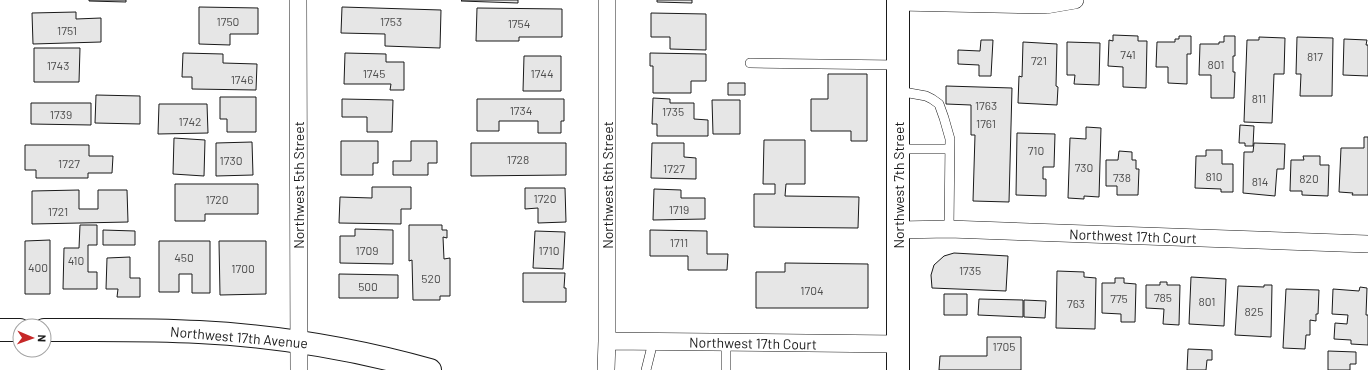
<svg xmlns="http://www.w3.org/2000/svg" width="1368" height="370" font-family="Barlow,sans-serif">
<rect width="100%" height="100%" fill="#fff"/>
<path fill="#e6e6e6" stroke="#1a1a1a" d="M89,0h37v2l-37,-1z
M462,0h56v3l-57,-2z
M657,0h35v3l-35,-1z
M199,7l59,1v26h-28v11l-31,-1z
M342,7l99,3 -1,38 -55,-2v-12l-44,-1z
M477,8l85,1v28h-43v4h-43z
M76,12v7l25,-1v24l-68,2 -1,-31z
M651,13l55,1v36l-36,-1v-12h-19z
M1113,35l25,1v5h9l-1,47 -23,-1v-20l-15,-1 1,-26 4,1z
M1179,36h12v18h-4v30l-19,-1v-16h-12l1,-25h18v-3h4z
M1224,36h11v20h-2v16h2l-1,26h-23v-23h-12l1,-31h19v-2h5z
M1259,37l26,1 -1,36h-10l-2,49 -28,-1 3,-82h12z
M1297,37l36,1 -1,58h-32l1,-22h-5z
M1344,39l23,1 -1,5h2v31l-25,-1z
M981,40h12l-2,36h-12v-11l-21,-1v-14l22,1z
M1023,42l34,2 -1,42 2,1 -1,18 -39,-2 1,-27 3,1z
M1067,42l33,1 -1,42 -25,-1 1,-9h-8z
M34,48h46l-1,34h-45z
M183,53l40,1v9l34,1 -1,26 -64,-1v-12h-10z
M345,53l41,1v8h18v28h-14l1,-6h-47z
M650,53l56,1v27h-15v12h-38v-27h-3z
M524,56h37v35h-38z
M828,74h39v67h-16v-10h-40v-32h17z
M728,83h17v12h-17z
M946,86l66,2 -3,114 -36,-1 2,-66h-4v-30l-25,-1z
M96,95l44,1v28l-45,-1z
M220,97h36v35h-29v-13h-7z
M653,98l17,1v4h24v16l14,1v16h-51v-12h-5z
M342,99l51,1 -1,32h-25v-15h-25z
M477,99h87v22h-3v12h-23v-12h-39v10h-22z
M712,100h28v34h-27z
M31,103h60v22l-60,-1z
M159,104h48l1,29 -50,1z
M1240,125l14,1 -1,20h-8v-3h-6z
M1086,127l15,1 -2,69 -15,-1v3l-16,-1 2,-60 16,1z
M1017,133l38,1 -1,33h-11v12h3v17l-30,-1z
M1364,137h4v58h-16l1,-2 -14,-1 2,-44h23z
M174,138l31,2 -1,36 -31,-2z
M764,140h41v44h-19l-1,12 74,1 -1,31 -104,-1v-33h21v-10h-12z
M341,141h37v22h-5v12h-32z
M411,141h26v22h-9v12h-35v-14h18z
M252,142l1,33 -37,1v-33z
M471,143h95v32l-95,1z
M652,143h32v14l12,1v21l-45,-1z
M1254,143l31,1 -1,25h-7l-2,27 -32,-3 1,-41h9z
M25,145h64v11h24l-1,17h-24v5h-52v-8h-11z
M1206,150h16v14h11v28h-12v-3l-26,-1 1,-32h10z
M1119,151l13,1v8h4v9h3l-1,26h-21v-9h-11v-26h12z
M1303,156h17v9h9l-1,31 -26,-1v-4h-12l1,-31h13z
M175,184h83v30h-53v7h-30z
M372,187h39v22h-10v15l-62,-1 1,-26 32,1z
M525,188h40l1,34 -28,1v-15l-13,1z
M654,189l27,1v8h24v21l-52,1z
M79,190v19h19v-19h29l1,32 -96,2v-33z
M80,225h17v20h-9v27h9v17h-34l1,-41h15z
M409,225h33v5h5v8l-4,-1 1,22 6,-1v38h-10v4h-27l-1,-40 -3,1z
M355,229l38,1v34l-53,-1v-27h15z
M103,230l32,1v14h-32z
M650,230l57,1v23h21l-1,16h-39v-14h-38z
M535,231l30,1 -2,37 -30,-1z
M50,240v54h-25v-53z
M159,241h51v52h-18v-19h-13v18h-20z
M219,241h47v53l-46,1z
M954,253l54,3 -2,35 -74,-3 -1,-13 3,-10 10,-9z
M130,257v21h10v19h-23l1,-8h-12l1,-31z
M785,263l83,1v44h-112v-36h29z
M1057,271l27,1v5l12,1 -1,51 -39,-1z
M523,273h42l-1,15h2v14h-43z
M339,274l59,1v23h-59z
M1191,277l35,2 -2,47 -35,-2z
M1115,278h9v5l12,1 -1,38h-14v-8l-19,-1v-30h13z
M1160,282h7v3h13l-1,40 -16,-1 1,-15 -18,-1v-23h14z
M1264,285h8l-1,52 -36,-2 3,-49 26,1z
M1360,287l7,1 -1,27h2v30l-17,-1v-4l-17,-1 1,-16 12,1 1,-9 -16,-1 1,-25 26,2z
M1286,289l33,1 -1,24h-2v7l-6,-1v15h-4l-1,14 -22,-1z
M944,294h23v21h-23z
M979,299l44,1v17l-45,-2z
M1024,300l22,1 -1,17 -21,-1z
M987,337h34v33h-82l1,-14h47z
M1188,349l24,1v10h-5l-1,10h-19z
M1328,351l28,1v12h-6v6h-22z"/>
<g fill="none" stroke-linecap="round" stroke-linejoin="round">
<g stroke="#1a1a1a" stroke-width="10">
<path id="lane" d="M750,63l148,2
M898,91l28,5 6,3 7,5 5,14 6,21 -1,90
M898,149h51
M646,370l7,-28
M726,370v-27"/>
</g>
<g stroke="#1a1a1a" stroke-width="18">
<path id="street" d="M298,0l1,370
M898,2l148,3 29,-5
M898,230l51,-1 419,15
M607,341l291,3
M606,370l1,-29v-341"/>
</g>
<g stroke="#1a1a1a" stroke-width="24">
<path id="secondary" d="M0,330h20
M44,330c52,0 104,-1 155,2 79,4 156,17 231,38
M898,370v-370"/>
</g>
<use href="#lane" stroke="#fff" stroke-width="9"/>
<use href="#street" stroke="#fff" stroke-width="17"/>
<use href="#secondary" stroke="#fff" stroke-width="22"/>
</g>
<g text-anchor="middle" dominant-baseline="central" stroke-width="3" stroke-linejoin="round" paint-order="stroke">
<g font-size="12" fill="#4d4d4d">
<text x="228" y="21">1750</text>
<text x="391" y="21">1753</text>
<text x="519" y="23">1754</text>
<text x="67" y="30">1751</text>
<text x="1128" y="54">741</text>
<text x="1315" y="56">817</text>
<text x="1039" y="60">721</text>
<text x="1216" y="64">801</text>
<text x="58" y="65">1743</text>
<text x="374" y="73">1745</text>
<text x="542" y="73">1744</text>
<text x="242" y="79">1746</text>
<text x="1259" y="98">811</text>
<text x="986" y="105">1763</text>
<text x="521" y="110">1734</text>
<text x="673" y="111">1735</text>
<text x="61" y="114">1739</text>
<text x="190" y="121">1742</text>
<text x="986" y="123">1761</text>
<text x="1036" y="150">710</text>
<text x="518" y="159">1728</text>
<text x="231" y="160">1730</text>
<text x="69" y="163">1727</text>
<text x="1084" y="167">730</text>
<text x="674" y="168">1727</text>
<text x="1214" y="176">810</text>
<text x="1122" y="177">738</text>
<text x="1309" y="178">820</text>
<text x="1260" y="181">814</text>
<text x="545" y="198">1720</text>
<text x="217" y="199">1720</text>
<text x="679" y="209">1719</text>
<text x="58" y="211">1721</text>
<text x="679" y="242">1711</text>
<text x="367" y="250">1709</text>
<text x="549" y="250">1710</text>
<text x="184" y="257">450</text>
<text x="76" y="260">410</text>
<text x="38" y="267">400</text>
<text x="243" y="268">1700</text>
<text x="970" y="270">1735</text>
<text x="431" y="278">520</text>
<text x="368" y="286">500</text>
<text x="812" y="290">1704</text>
<text x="1163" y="297">785</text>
<text x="1119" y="298">775</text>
<text x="1207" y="301">801</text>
<text x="1076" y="303">763</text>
<text x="1254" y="311">825</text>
<text x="1004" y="346">1705</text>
</g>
<g font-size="14" fill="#1a1a1a" stroke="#fff">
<text transform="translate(298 185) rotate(-90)">Northwest 5th Street</text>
<text transform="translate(607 185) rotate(-90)">Northwest 6th Street</text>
<text transform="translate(898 185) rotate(-90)">Northwest 7th Street</text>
<text transform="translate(1133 236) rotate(2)">Northwest 17th Court</text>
<text transform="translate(239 337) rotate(5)">Northwest 17th Avenue</text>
<text transform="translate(753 343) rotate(1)">Northwest 17th Court</text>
</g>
</g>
<g transform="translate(32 338) rotate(92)"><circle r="19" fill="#ffffff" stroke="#a3a3a3"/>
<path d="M0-3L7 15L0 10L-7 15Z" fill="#c62828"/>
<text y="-6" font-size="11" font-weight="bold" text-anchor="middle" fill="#1a1a1a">N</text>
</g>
</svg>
